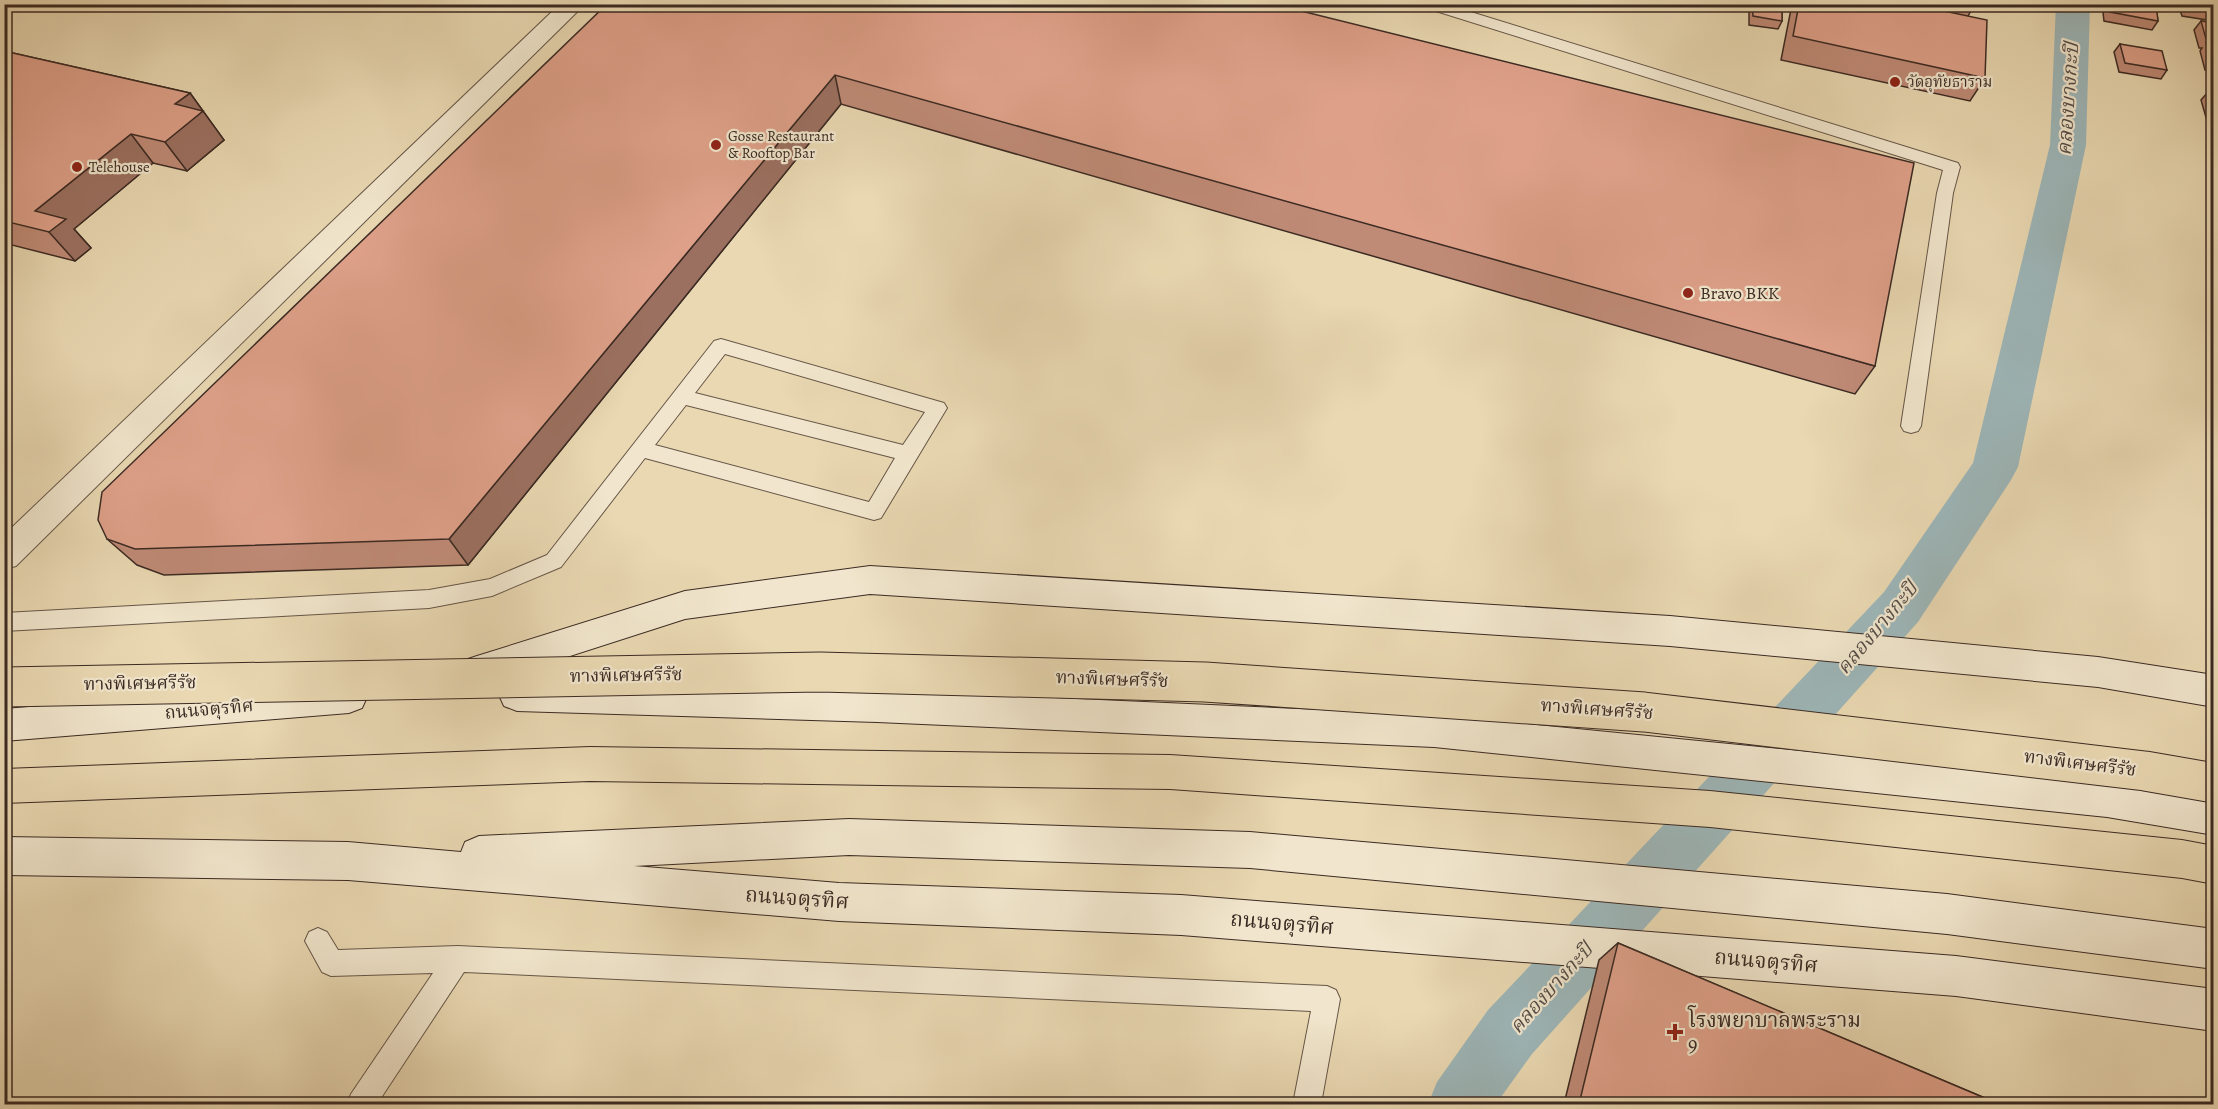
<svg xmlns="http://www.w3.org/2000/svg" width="2218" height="1109" font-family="Alegreya,'Noto Serif Thai',serif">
<rect width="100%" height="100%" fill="#e9d8b2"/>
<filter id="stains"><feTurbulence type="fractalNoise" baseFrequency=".00333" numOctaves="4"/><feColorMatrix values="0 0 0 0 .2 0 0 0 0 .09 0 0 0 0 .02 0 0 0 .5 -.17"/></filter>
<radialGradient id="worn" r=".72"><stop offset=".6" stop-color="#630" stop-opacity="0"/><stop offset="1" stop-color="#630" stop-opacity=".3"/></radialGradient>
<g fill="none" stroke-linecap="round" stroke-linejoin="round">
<path fill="#9db6b8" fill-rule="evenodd" d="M2056,4h34l-4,141 -68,322 -7,13 -93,142 -386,432 -36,50h-68l9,-22 51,-72 396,-418 89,-129 77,-318z"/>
<g stroke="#665647" stroke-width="2">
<path id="service" d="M1421,4h24l513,159 2,4 -7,26 -32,233 -3,5 -7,2 -7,-2 -3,-5 36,-233 6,-23 -520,-163z
M721,339l223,64 3,5 -66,110 -7,2 -229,-62 -84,109 -69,29 -63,12 -425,23v-18l425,-23 61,-11 57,-24 167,-214zM725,354l200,58 -22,33 -208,-52zM686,405l209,53 -26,44 -214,-57z
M318,928l9,4 11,18 120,-4 869,40 9,4 4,9 -19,105h-28l18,-93 -847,-39 -87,132h-30l4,-10 82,-121 -102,3 -9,-4 -17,-31 4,-9z"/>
</g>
<g stroke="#665647" stroke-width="2">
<path id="minor" d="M560,4h25l-569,562 -12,3v-34z"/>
</g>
<g stroke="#3b2a23" stroke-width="2">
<path id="secondary" d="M870,566l800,50 428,41 116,18v32l-116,-20 -428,-41 -800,-52 -185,25 -208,67 -12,-4 -6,-11 6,-11 12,-4 208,-65z
M517,679l360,11 557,25 673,66 107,18v36l-107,-18 -673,-70 -557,-25 -360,-11 -13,-5 -5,-11 5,-11z
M349,681l13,5 5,11 -5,11 -13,5 -345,28v-32z
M849,819l401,13 697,62 267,35v40l-267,-35 -697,-66 -401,-13 -215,11 205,17 342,12 775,61 258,33v42l-258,-35 -775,-61 -342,-14 -491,-41 -344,-5v-38l344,5 113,10 4,-10 14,-6z"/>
</g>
<g stroke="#3b2a23" stroke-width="2">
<path id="motorway" d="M590,747l580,8 540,36 472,49 32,6v38l-32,-6 -472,-51 -540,-38 -580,-8 -586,22v-34z"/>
</g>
<use href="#service" fill="#f1e6cd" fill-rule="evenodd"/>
<use href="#minor" fill="#f1e6cd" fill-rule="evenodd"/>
<use href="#secondary" fill="#f1e6cd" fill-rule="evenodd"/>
<use href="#motorway" fill="#e9d8b2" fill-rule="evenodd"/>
<g stroke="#3b2a23" stroke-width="41" stroke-linecap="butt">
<path id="motorway-bridge" d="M4,687l816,-15 385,10 439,30 501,59 69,12"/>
</g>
<use href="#motorway-bridge" stroke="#e9d8b2" stroke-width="39"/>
</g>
<path fill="#bf8a76" stroke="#3b2a23" stroke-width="1.5" d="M607,4l1268,362 -20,28 -1014,-290 -373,461 -304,10 -27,-10 -30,-26z
M1586,4h30l-2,6z
M1749,4h33v17l-4,8 -29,-4z
M1792,4h180v5l-4,7 17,62 -15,23 -189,-41z
M2102,4h67l-2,3 -11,-2 2,16 -6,9 -48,-9z
M2178,4h36v17l-32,-5z
M2201,21l13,2v69h-2l-5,-19 2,-3h-4l-5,-19 2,-3h-3l-5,-18z
M2120,44l47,26 -6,9 -42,-7 -5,-20z
M4,51l186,42 34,47 -37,31 -34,-8 -79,66 17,19 -16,13 -71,-18z
M2208,92l6,1v51l-5,-21 2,-2h-4l-6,-21z
M1618,943l381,161h-435l35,-144z"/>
<path fill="#9b7060" stroke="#3b2a23" stroke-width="1.5" d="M835,75l6,29 -373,461 -19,-26z
M190,93l34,47 -37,31 -22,-29 10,-38z
M131,134l22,29 -79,66 17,19 -16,13 -26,-29 -14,-21z"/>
<path fill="#dea089" stroke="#3b2a23" stroke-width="1.5" d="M607,4h666l641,159 -39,203 -1040,-291 -386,464 -314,10 -28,-10 -9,-19 4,-28z
M1752,4h30v17l-29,-5z
M1799,4h112l76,16 -2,58 -192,-42z
M1946,4h26v5z
M2109,4h47l2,17 -48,-9z
M2201,21l13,2v18l-8,-2z
M2206,42l8,2v17h-2z
M2120,44l42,7 5,19 -42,-7z
M4,51l186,42 -15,11 28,7 -38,31 -34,-8 -96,77 31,8 -17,13 -45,-11z
M2208,92l6,1v18z
M1618,943l381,161h-420z"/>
<g fill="#8f2418" stroke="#f1e6cd" stroke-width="2">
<circle cx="1895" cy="82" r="6"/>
<circle cx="716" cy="145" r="6"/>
<circle cx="77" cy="167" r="6"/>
<circle cx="1688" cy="293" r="6"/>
<path d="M1672 1023h6v6h6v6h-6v6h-6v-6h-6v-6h6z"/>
</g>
<g text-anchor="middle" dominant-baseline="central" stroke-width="4.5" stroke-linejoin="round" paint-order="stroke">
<g font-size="15" fill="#3b2a23" stroke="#f1e6cd" text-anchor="start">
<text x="1907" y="82">วัดอุทัยธาราม</text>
<text x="728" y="136">Gosse Restaurant<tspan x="728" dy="17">&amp; Rooftop Bar</tspan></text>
<text x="89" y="167">Telehouse</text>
</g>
<g font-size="18" fill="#3b2a23" stroke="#f1e6cd" text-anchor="start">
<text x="1700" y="293">Bravo BKK</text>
</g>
<g font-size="18" fill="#3b2a23" stroke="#f1e6cd">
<text transform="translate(626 675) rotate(-1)">ทางพิเศษศรีรัช</text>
<text transform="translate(1112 679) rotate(2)">ทางพิเศษศรีรัช</text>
<text transform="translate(140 683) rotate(-1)">ทางพิเศษศรีรัช</text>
<text transform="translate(209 709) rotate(-5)">ถนนจตุรทิศ</text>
<text transform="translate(1597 709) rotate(4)">ทางพิเศษศรีรัช</text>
<text transform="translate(2080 763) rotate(7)">ทางพิเศษศรีรัช</text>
</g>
<g font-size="20" font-style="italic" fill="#544d48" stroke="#f1e6cd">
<text transform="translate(2068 99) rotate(-86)">คลองบางกะปิ</text>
<text transform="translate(1877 628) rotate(-50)">คลองบางกะปิ</text>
<text transform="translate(1551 988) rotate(-48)">คลองบางกะปิ</text>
</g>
<g font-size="21" fill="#3b2a23" stroke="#f1e6cd">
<text transform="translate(797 898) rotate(4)">ถนนจตุรทิศ</text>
<text transform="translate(1282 923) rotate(5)">ถนนจตุรทิศ</text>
<text transform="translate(1766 961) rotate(5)">ถนนจตุรทิศ</text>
</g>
<g font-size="21" fill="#3b2a23" stroke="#f1e6cd" text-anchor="start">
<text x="1688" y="1020">โรงพยาบาลพระราม<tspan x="1688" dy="24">9</tspan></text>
</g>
</g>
<rect width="2218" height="1109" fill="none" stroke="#e9d8b2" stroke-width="24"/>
<rect x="6" y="6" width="2206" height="1097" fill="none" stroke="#3b2a23" stroke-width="3"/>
<rect x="12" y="12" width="2194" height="1085" fill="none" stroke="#3b2a23" stroke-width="1.5"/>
<rect width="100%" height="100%" filter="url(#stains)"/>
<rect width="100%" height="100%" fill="url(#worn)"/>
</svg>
